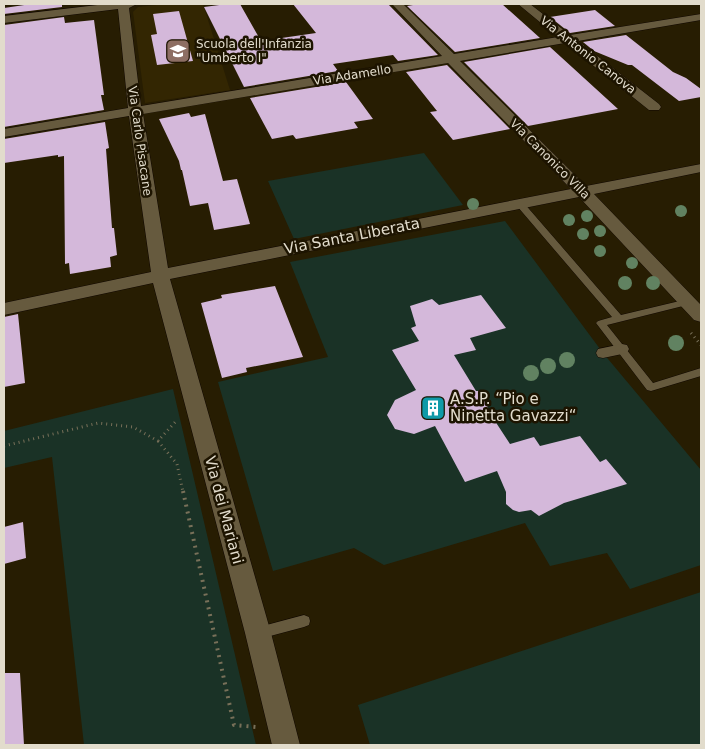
<svg xmlns="http://www.w3.org/2000/svg" width="705" height="749" font-family="'DejaVu Sans',sans-serif">
<rect width="100%" height="100%" fill="#271d02"/>
<path fill="#332602" d="M165,4h38l27,86 -85,13 -12,-91 5,-5z"/>
<path fill="#1a3226" d="M424,153l39,52 -169,34 -26,-58z
M505,221l98,132 98,117v95l-71,24 -23,-36 -57,13 -25,-43 -141,42 -30,-17 -81,23 -55,-189 110,-25 -38,-95z
M173,389l83,356h-172l-32,-288 -48,11v-37z
M701,592v153h-331l-12,-40z"/>
<path fill="#d4b8da" d="M31,4h31v3l-58,7v-6z
M227,4h13l21,37 55,-8 -23,-29h95l50,51 -40,6 -5,-6 -60,9 5,7 -94,16 -40,-80z
M419,4h83l38,34 -85,14 -48,-46z
M595,10l20,16 -45,7 -20,-16z
M179,11l14,50 -36,4 -6,-30 6,-1 -4,-20z
M64,17l1,6 29,-3 10,75h-3l3,15 -100,17v-102z
M626,35l47,37 13,6 15,11v8l-22,4 -47,-36h-4l-34,-14 -11,-9z
M550,47l68,62 -90,17 -64,-64z
M447,65l63,64 -57,11 -23,-28 7,-1 -31,-39z
M346,82l27,37 -19,3 4,6 -62,11 -3,-4 -21,4 -22,-41z
M189,113l2,4 14,-3 18,67 14,-2 13,45 -36,6 -6,-27 -18,3 -8,-36h-1l-2,-9 -20,-42z
M105,122l4,26 -3,1 6,79h2l3,27 -7,2 1,10 -41,7 -1,-11 -4,1 -1,-108 -6,1v-2l-54,8v-24z
M275,286l28,71 -57,11 1,4 -25,6 -21,-75 21,-5 -1,-3z
M481,295l25,33 -36,10 6,12 -22,5 22,36h4l13,27 17,26 24,-7 6,9 40,-10 20,26 6,-3 21,25 -63,19 -25,13 -8,-6 -12,2 -6,-2 -7,-6v-12l-9,-21 -32,11 -30,-56 -21,8 -19,-5 -8,-14 8,-15 21,-10 -24,-40 27,-9 -8,-13 5,-2 -6,-20 22,-7 7,6z
M18,314l7,69 -21,4v-70z
M23,522l3,36 -22,6v-37z
M4,673h16l4,72h-20z"/>
<g fill="none" stroke-linecap="round" stroke-linejoin="round">
<g stroke="#100700" stroke-width="1">
<path id="service" d="M517,202h6l98,113 67,-16 3,1 2,2 -2,2 -84,21 46,58 48,-15v8l-50,15 -4,-1 -51,-67 2,-2 14,-4 -95,-111z
M304,615l5,2 1,4 -1,4 -5,2 -45,12 -5,-2 -2,-4 2,-4 5,-2z"/>
</g>
<g stroke="#100700" stroke-width="1">
<path id="pedestrian" d="M622,344l5,1 2,4 -2,4 -24,5 -5,-1 -2,-4 2,-4z"/>
</g>
<g stroke="#100700" stroke-width="1">
<path id="minor" d="M106,4h31l-8,4 12,98 301,-50 -50,-52h11l51,50 104,-17 -40,-33h12l40,31 131,-21v6l-123,21 81,63 2,3 -2,3h-10l-84,-67 -105,18 126,125 115,-22v8l-107,22 107,111v17l-7,-2 -115,-123 -409,82 101,354 29,112h-28l-27,-112 -92,-350 -149,32v-12l147,-31 -22,-156 -125,21v-8l124,-21 -10,-99 -114,14v-7zM448,63l123,126 -403,79 -25,-154z"/>
</g>
<path stroke="#787059" stroke-width="3" stroke-dasharray="1 4" stroke-linecap="butt" d="M691,333l10,12
M158,441l19,23 6,28
M4,446l94,-23 35,4 25,14 19,-21"/>
<path stroke="#787059" stroke-width="4" stroke-dasharray="2 5" stroke-linecap="butt" d="M183,491l51,234 22,2"/>
<use href="#service" fill="#665a3e" fill-rule="evenodd"/>
<use href="#pedestrian" fill="#665a3e" fill-rule="evenodd"/>
<use href="#minor" fill="#665a3e" fill-rule="evenodd"/>
</g>
<g fill="#618261">
<circle cx="473" cy="204" r="6"/>
<circle cx="681" cy="211" r="6"/>
<circle cx="587" cy="216" r="6"/>
<circle cx="569" cy="220" r="6"/>
<circle cx="600" cy="231" r="6"/>
<circle cx="583" cy="234" r="6"/>
<circle cx="600" cy="251" r="6"/>
<circle cx="632" cy="263" r="6"/>
<circle cx="625" cy="283" r="7"/>
<circle cx="653" cy="283" r="7"/>
<circle cx="676" cy="343" r="8"/>
<circle cx="567" cy="360" r="8"/>
<circle cx="548" cy="366" r="8"/>
<circle cx="531" cy="373" r="8"/>
</g>
<defs>
<g id="school-square" transform="scale(1.25)"><rect x="-9" y="-9" width="18" height="18" rx="4" fill="#8d6e63" stroke="#1d1400"/><path d="M0-5L7-2L0 1L-7-2ZM-4 1L0 2.5L4 1V4Q0 6-4 4Z" fill="#fff"/></g>
<g id="building-square" transform="scale(1.25)"><rect x="-9" y="-9" width="18" height="18" rx="4" fill="#0f9aa8" stroke="#1d1400"/><path d="M-4-6H4V6H1V3H-1V6H-4ZM-2.5-4.3h1.7v1.8h-1.7ZM.8-4.3h1.7v1.8H.8ZM-2.5-1h1.7V.8h-1.7ZM.8-1h1.7V.8H.8Z" fill="#fff"/></g>
</defs>
<g fill-rule="evenodd">
<use href="#school-square" x="178" y="51"/>
<use href="#building-square" x="433" y="408"/>
</g>
<g text-anchor="middle" dominant-baseline="central" stroke-width="5" stroke-linejoin="round" paint-order="stroke">
<g font-size="12" fill="#e2dccc" stroke="#1d1400" text-anchor="start">
<text x="196" y="44">Scuola dell'Infanzia<tspan x="196" dy="14">"Umberto I"</tspan></text>
</g>
<g font-size="12" fill="#e2dccc" stroke="#1d1400">
<text transform="translate(588 55) rotate(38)">Via Antonio Canova</text>
<text transform="translate(352 75) rotate(-9)">Via Adamello</text>
<text transform="translate(140 141) rotate(82)">Via Carlo Pisacane</text>
<text transform="translate(550 159) rotate(45)">Via Canonico Villa</text>
</g>
<g font-size="15" fill="#e2dccc" stroke="#1d1400">
<text transform="translate(352 236) rotate(-11)">Via Santa Liberata</text>
<text transform="translate(224 510) rotate(75)">Via dei Mariani</text>
</g>
<g font-size="15" fill="#e2dccc" stroke="#1d1400" text-anchor="start">
<text x="450" y="399">A.S.P. “Pio e<tspan x="450" dy="17">Ninetta Gavazzi“</tspan></text>
</g>
</g>
<rect width="705" height="749" fill="none" stroke="#e2dccc" stroke-width="10"/>
</svg>
